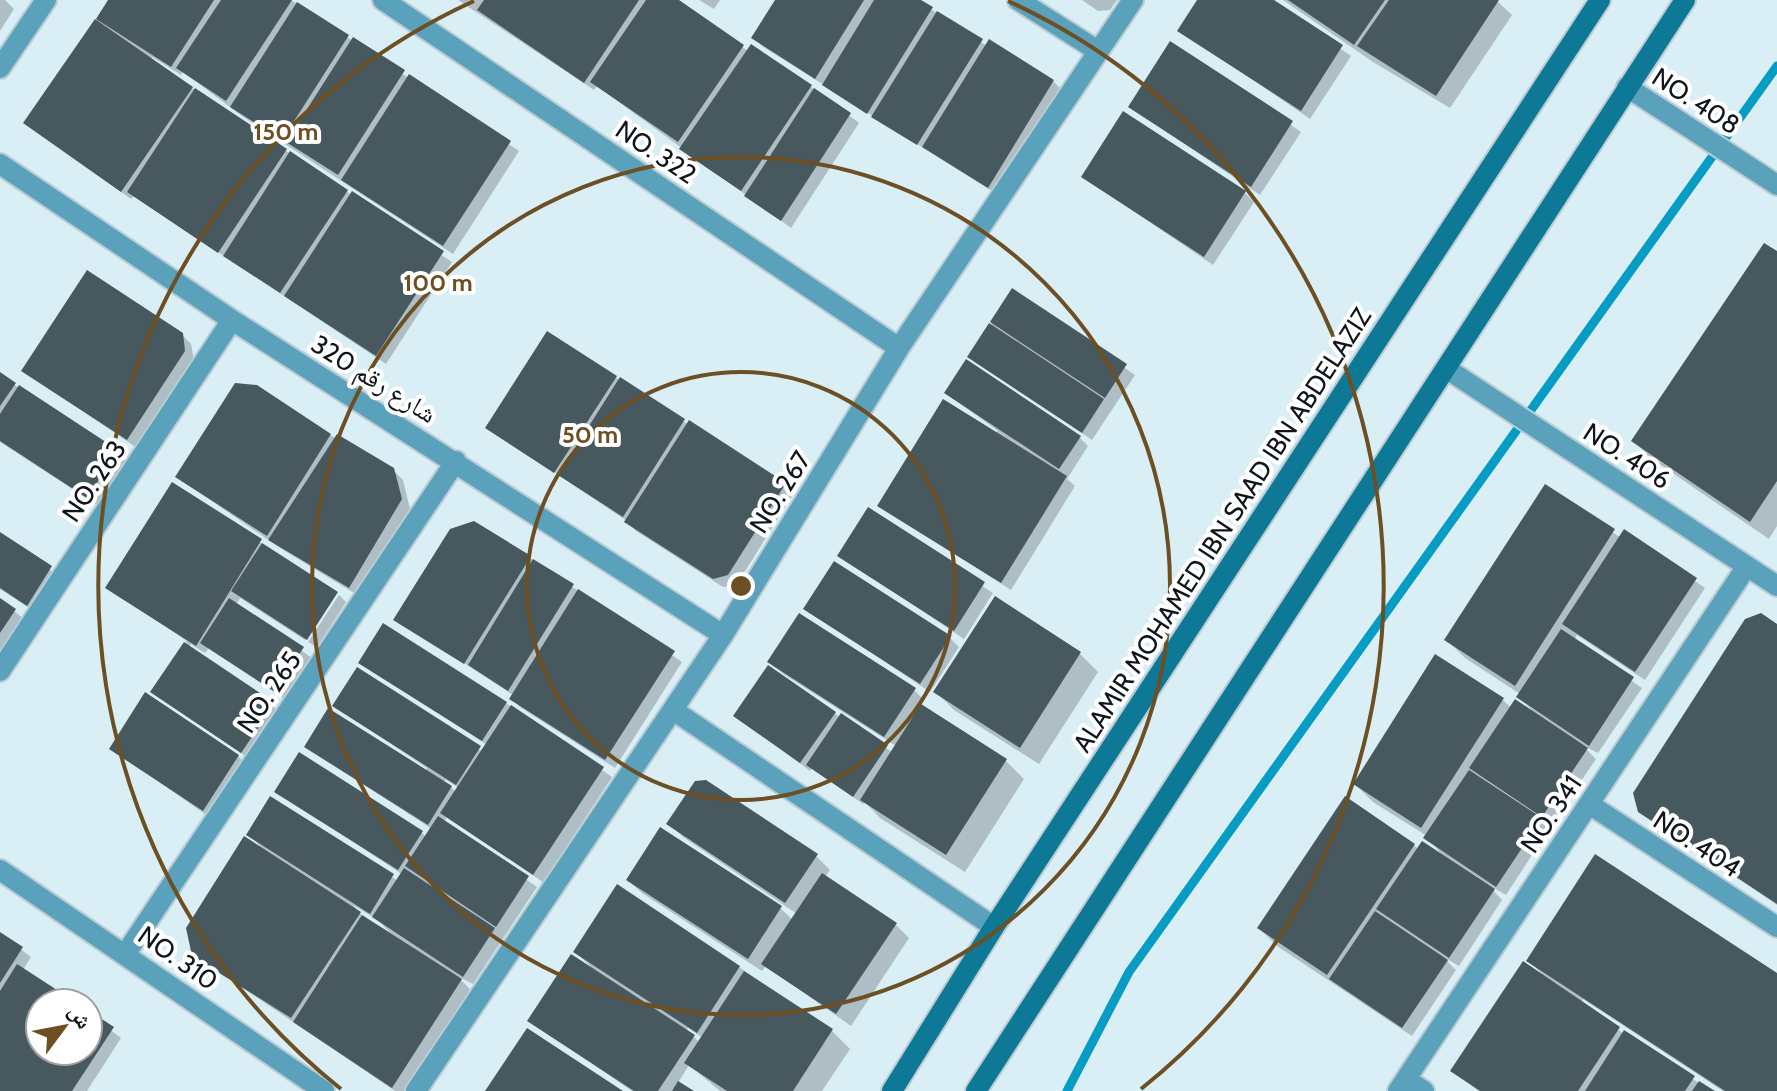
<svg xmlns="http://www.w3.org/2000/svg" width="1777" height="1091" font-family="Cabin,'Noto Naskh Arabic',sans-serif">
<rect width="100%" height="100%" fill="#daeef6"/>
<path fill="#0003" fill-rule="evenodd" d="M0,0h5l9,9 -14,22z
M110,0h181l228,151 -66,103 -211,-138 -59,-44 -2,3 -29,-18 -2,3 302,202 -66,102 -252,-168 -3,3 -106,-76z
M458,0h218l72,51 63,36 48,36 -68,105 -194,-142 -3,4z
M699,0h21l-6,9z
M777,0h140l70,46 66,35 9,9 -64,105 -236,-149 -9,-9z
M1082,0h35l-7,10 -12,1z
M1200,0h70l81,56 -41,63 -130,-89z
M1283,0h213l16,15 -62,93 -77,-46z
M1171,44l130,88 -41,63 -130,-88z
M1083,177l162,16 9,9 -41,63z
M1777,254v272l-8,13 -117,-80 -19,-18z
M1013,291l122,84 -43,65 -122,-84z
M181,334l10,10 3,17 -57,87 -113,-77z
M0,375l126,86 -29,44 -97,-63z
M615,377l179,116 -57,91 -14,3 -87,-56 -9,-10 -140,-94z
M946,393l133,44 9,9 -21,33 8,7 -64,104 -131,-84 118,-75z
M330,435l63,35 10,10 7,29 -51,87 -79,-48 -103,-71z
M173,485l163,107 -31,48 -65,-42 -4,7 76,53 -27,41 -76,-51 -4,5 -14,-9 -2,3 93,66 -31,47 -98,-68 34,-51 -79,-53z
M1545,487l76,51 4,-6 80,56 -60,92 -68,-45 -3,5 68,48 -44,65 -16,-8 14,14 -44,65 -15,-7 12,12 -43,66 -19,-11 15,16 -43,66 -16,-9 13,13 -44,66 -135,-90 -18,-18 155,-83 4,4 23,5 -14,-18 -54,-34 -18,-18 148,-84 8,8 21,2 -14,-13 2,-3 -55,-36 -18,-18z
M869,510l124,83 -29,46 -124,-83z
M0,535l60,42 -23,36 -37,-24z
M530,558l152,104 -67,106 -95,-61 -9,-9 2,-3 -117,-76z
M339,595l7,7 -29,45 -9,-5z
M0,600l24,19 -24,36z
M806,609l144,29 9,9 -29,45z
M1777,626v279l-138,-94z
M1080,654l18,18 -59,92 -85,-54 -18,-18z
M361,662l145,41 106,74 -69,105 -96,-65 -3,5 93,65 -64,97 -16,-8 13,13 -65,102h-10l-201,-136 66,-109 -11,-11 22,-36 127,82 5,-6 -126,-84 144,41 5,5 6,-8 -126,-82 119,24 2,-3 -92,-62 148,45 4,-6zM446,780l13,8 -3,4 -12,-11zM353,905l25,15 12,12 -26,-14z
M770,662l144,28 9,9 -4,6 87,56 18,18 -59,93 -85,-54 -15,-16 -2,2 -51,-36 -2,3 -74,-55 98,-3 58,39 4,-6 -114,-73z
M111,748l127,8 9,10 -35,53z
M669,824l147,32 14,14 -5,7 70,47 14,14 -58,88 -85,-60 -4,5 -120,-78 -14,-13 152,28 13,12 4,-6 -114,-77z
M0,934l31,23 -8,13 50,33h-33v48h48v-38l33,25 -34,53h-87z
M576,952l163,15 93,64 18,18 -28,42h-102l-31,-26 -11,18 13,8h-59l-102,-70 61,-54zM688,1028l15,10 -3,5 -13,-13z
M1529,961l248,15v115h-54l-140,-92 -2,4 43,31 87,57h-232l-26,-20 89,-97z"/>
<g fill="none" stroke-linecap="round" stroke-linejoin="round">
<path stroke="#069cc3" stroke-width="9" d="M1067,1091l62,-119 648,-906"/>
</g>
<path fill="#48585f" d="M108,0h106l-43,67 -75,-48z
M221,0h71l-66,101 -50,-33z
M484,0h155l-55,83 -107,-73z
M646,0h33l65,45 -66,97 -88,-60z
M775,0h89l-49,79 -64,-41z
M874,0h47l12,7 -66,107 -45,-29z
M1197,0h77l69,45 -42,66 -124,-80z
M1288,0h97l-31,45z
M1389,0h110l-63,96 -79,-50z
M297,2l52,33 -67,105 -52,-33z
M937,11l46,28 -66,106 -46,-28z
M95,19l98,68 -72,105 -98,-69z
M353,37l52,33 -67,105 -52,-33z
M989,39l65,41 -66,108 -66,-41z
M1170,41l123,80 -42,66 -123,-80z
M751,44l61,41 -71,106 -62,-42z
M409,74l102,67 -68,105 -102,-66z
M195,88l92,61 -69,104 -91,-61z
M814,88l37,25 -70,108 -37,-25z
M1123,111l123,80 -42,66 -123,-80z
M290,151l58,39 -68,103 -57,-37z
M352,191l92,60 -68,105 -92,-60z
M1764,243l13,8v230l-27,41 -119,-81z
M87,270l96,63 2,18 -58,89 -106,-69z
M1012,288l115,76 -22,34 -115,-76z
M989,323l115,76 -22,34 -115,-76z
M547,331l70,45 -63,97 -69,-45z
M966,359l115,77 -22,33 -115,-76z
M0,372l16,11 -16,23z
M620,377l65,42 -62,98 -65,-42z
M235,383l22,2 74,49 -64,102 -92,-59z
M19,385l99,65 -31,48 -87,-57v-27z
M943,399l124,77 -66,107 -124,-77z
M689,420l97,63 -58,92 -15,4 -89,-57z
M337,434l57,34 8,31 -53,89 -81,-48z
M172,482l90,57 -66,107 -91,-58z
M1545,484l70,45 -100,157 -71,-46z
M868,507l117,75 -31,49 -117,-75z
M474,521l57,35 -67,108 -71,-44 57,-91z
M1624,529l73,49 -62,94 -73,-48z
M0,532l52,34 -25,40 -27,-18z
M262,543l76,49 -31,48 -76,-49z
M533,559l41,25 -66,107 -40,-26z
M834,561l117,75 -31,48 -117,-75z
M578,589l97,62 -70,109 -96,-61z
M995,596l86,56 -61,96 -87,-56z
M0,598l16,11 -16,24z
M229,598l75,49 -29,45 -75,-49z
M799,613l117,75 -32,49 -117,-75z
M1761,613l16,11v280l-139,-92 -5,-19 112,-174z
M383,623l124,79 -25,39 -124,-78z
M1561,629l73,48 -45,69 -73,-49z
M184,642l91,61 -34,50 -91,-61z
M1435,654l69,44 -83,130 -68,-44z
M768,665l68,47 -36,51 -67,-47z
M357,667l124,79 -25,39 -124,-79z
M145,692l94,63 -36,56 -94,-62z
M1515,699l73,49 -46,69 -73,-49z
M921,704l86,55 -61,96 -86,-55z
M511,705l93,62 -71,108 -93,-62z
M328,708l124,78 -24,39 -124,-78z
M841,713l47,32 -35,52 -47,-32z
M299,752l124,79 -25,39 -124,-78z
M1469,770l73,48 -46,69 -73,-49z
M706,780l112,74 -33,49 -119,-79 29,-43z
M270,796l124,78 -24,40 -124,-79z
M1345,796l70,48 -88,131 -70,-47z
M438,816l91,60 -33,51 -91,-61z
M660,827l122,79 -34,53 -122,-79z
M244,836l117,76 -70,106 -99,-62 -6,-28z
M1422,841l73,48 -46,69 -73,-49z
M1595,854l182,119v118h-52l-199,-130z
M404,868l91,60 -32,49 -91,-60z
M822,873l75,50 -61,91 -75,-50z
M617,884l123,82 -43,67 -124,-81z
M1375,911l73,49 -46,68 -73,-49z
M362,915l100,64 -70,109 -99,-66z
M0,932l23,15 -23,36z
M571,954l124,81 -37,56h-24l-107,-70z
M1523,961l97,66 -42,64h-98l-30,-20z
M17,964l60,39h-37v48h48v-41l26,17 -42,64h-72v-100z
M744,971l89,58 -40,62h-66l-43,-28z
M527,1028l96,63h-138z
M1624,1030l71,46 -10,15h-100z
M678,1081l16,10h-22z
M1699,1081l16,10h-23z"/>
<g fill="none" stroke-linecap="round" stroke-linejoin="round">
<g stroke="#bacbd2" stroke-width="24">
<path id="street" d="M383,0l516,348
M1018,0l80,51
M0,68l46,-68
M1627,87l150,98
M0,164l232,156 491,315
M1447,369l330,217
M0,671l232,-351
M673,710l321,217
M1589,804l188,123
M0,870l324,221
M126,953l330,-492
M1406,1079l18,12
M416,1091l307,-456 176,-287 234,-348
M1398,1091l349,-525"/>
</g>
<g stroke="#bacbd2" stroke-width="24">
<path id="secondary" d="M892,1091l102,-164 606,-927
M976,1091l709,-1091"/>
</g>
<use href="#street" stroke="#5aa1bb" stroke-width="20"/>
<use href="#secondary" stroke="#0d7997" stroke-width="20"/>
</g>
<g fill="none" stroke="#6d4f24" stroke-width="4">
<circle cx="741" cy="586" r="214"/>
<circle cx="741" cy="586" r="429"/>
<path d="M341 1089A643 643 0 0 1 474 1M1008 1A643 643 0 0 1 1141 1089"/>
</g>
<g text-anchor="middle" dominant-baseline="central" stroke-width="8" stroke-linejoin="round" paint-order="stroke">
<g font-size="26" fill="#0f1518" stroke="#fff">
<text transform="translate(1696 101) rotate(33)">NO. 408</text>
<text transform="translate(656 152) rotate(34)">NO. 322</text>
<text transform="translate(374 379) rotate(32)">شارع رقم 320</text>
<text transform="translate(1627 456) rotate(33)">NO. 406</text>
<text transform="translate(94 481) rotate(-56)">NO. 263</text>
<text transform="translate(780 492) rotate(-58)">NO. 267</text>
<text transform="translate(1222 530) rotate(-57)">ALAMIR MOHAMED IBN SAAD IBN ABDELAZIZ</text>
<text transform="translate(269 692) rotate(-56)">NO. 265</text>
<text transform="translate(1551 814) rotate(-56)">NO. 341</text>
<text transform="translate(1697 844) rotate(33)">NO. 404</text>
<text transform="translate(178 958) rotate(35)">NO. 310</text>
</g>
</g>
<circle cx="741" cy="586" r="12" fill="#6d4f24" stroke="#fff" stroke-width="4"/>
<g font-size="24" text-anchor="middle" font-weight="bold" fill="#6d4f24" stroke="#fff" stroke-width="8" stroke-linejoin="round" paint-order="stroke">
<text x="286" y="140">150 m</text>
<text x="438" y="291">100 m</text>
<text x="590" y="443">50 m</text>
</g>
<g transform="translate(64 1027) rotate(58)"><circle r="38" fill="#ffffff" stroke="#9fa1a3" stroke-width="2"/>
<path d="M0-6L14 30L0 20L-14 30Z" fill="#6d4f24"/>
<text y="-12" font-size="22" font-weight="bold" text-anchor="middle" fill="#0f1518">ش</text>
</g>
</svg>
